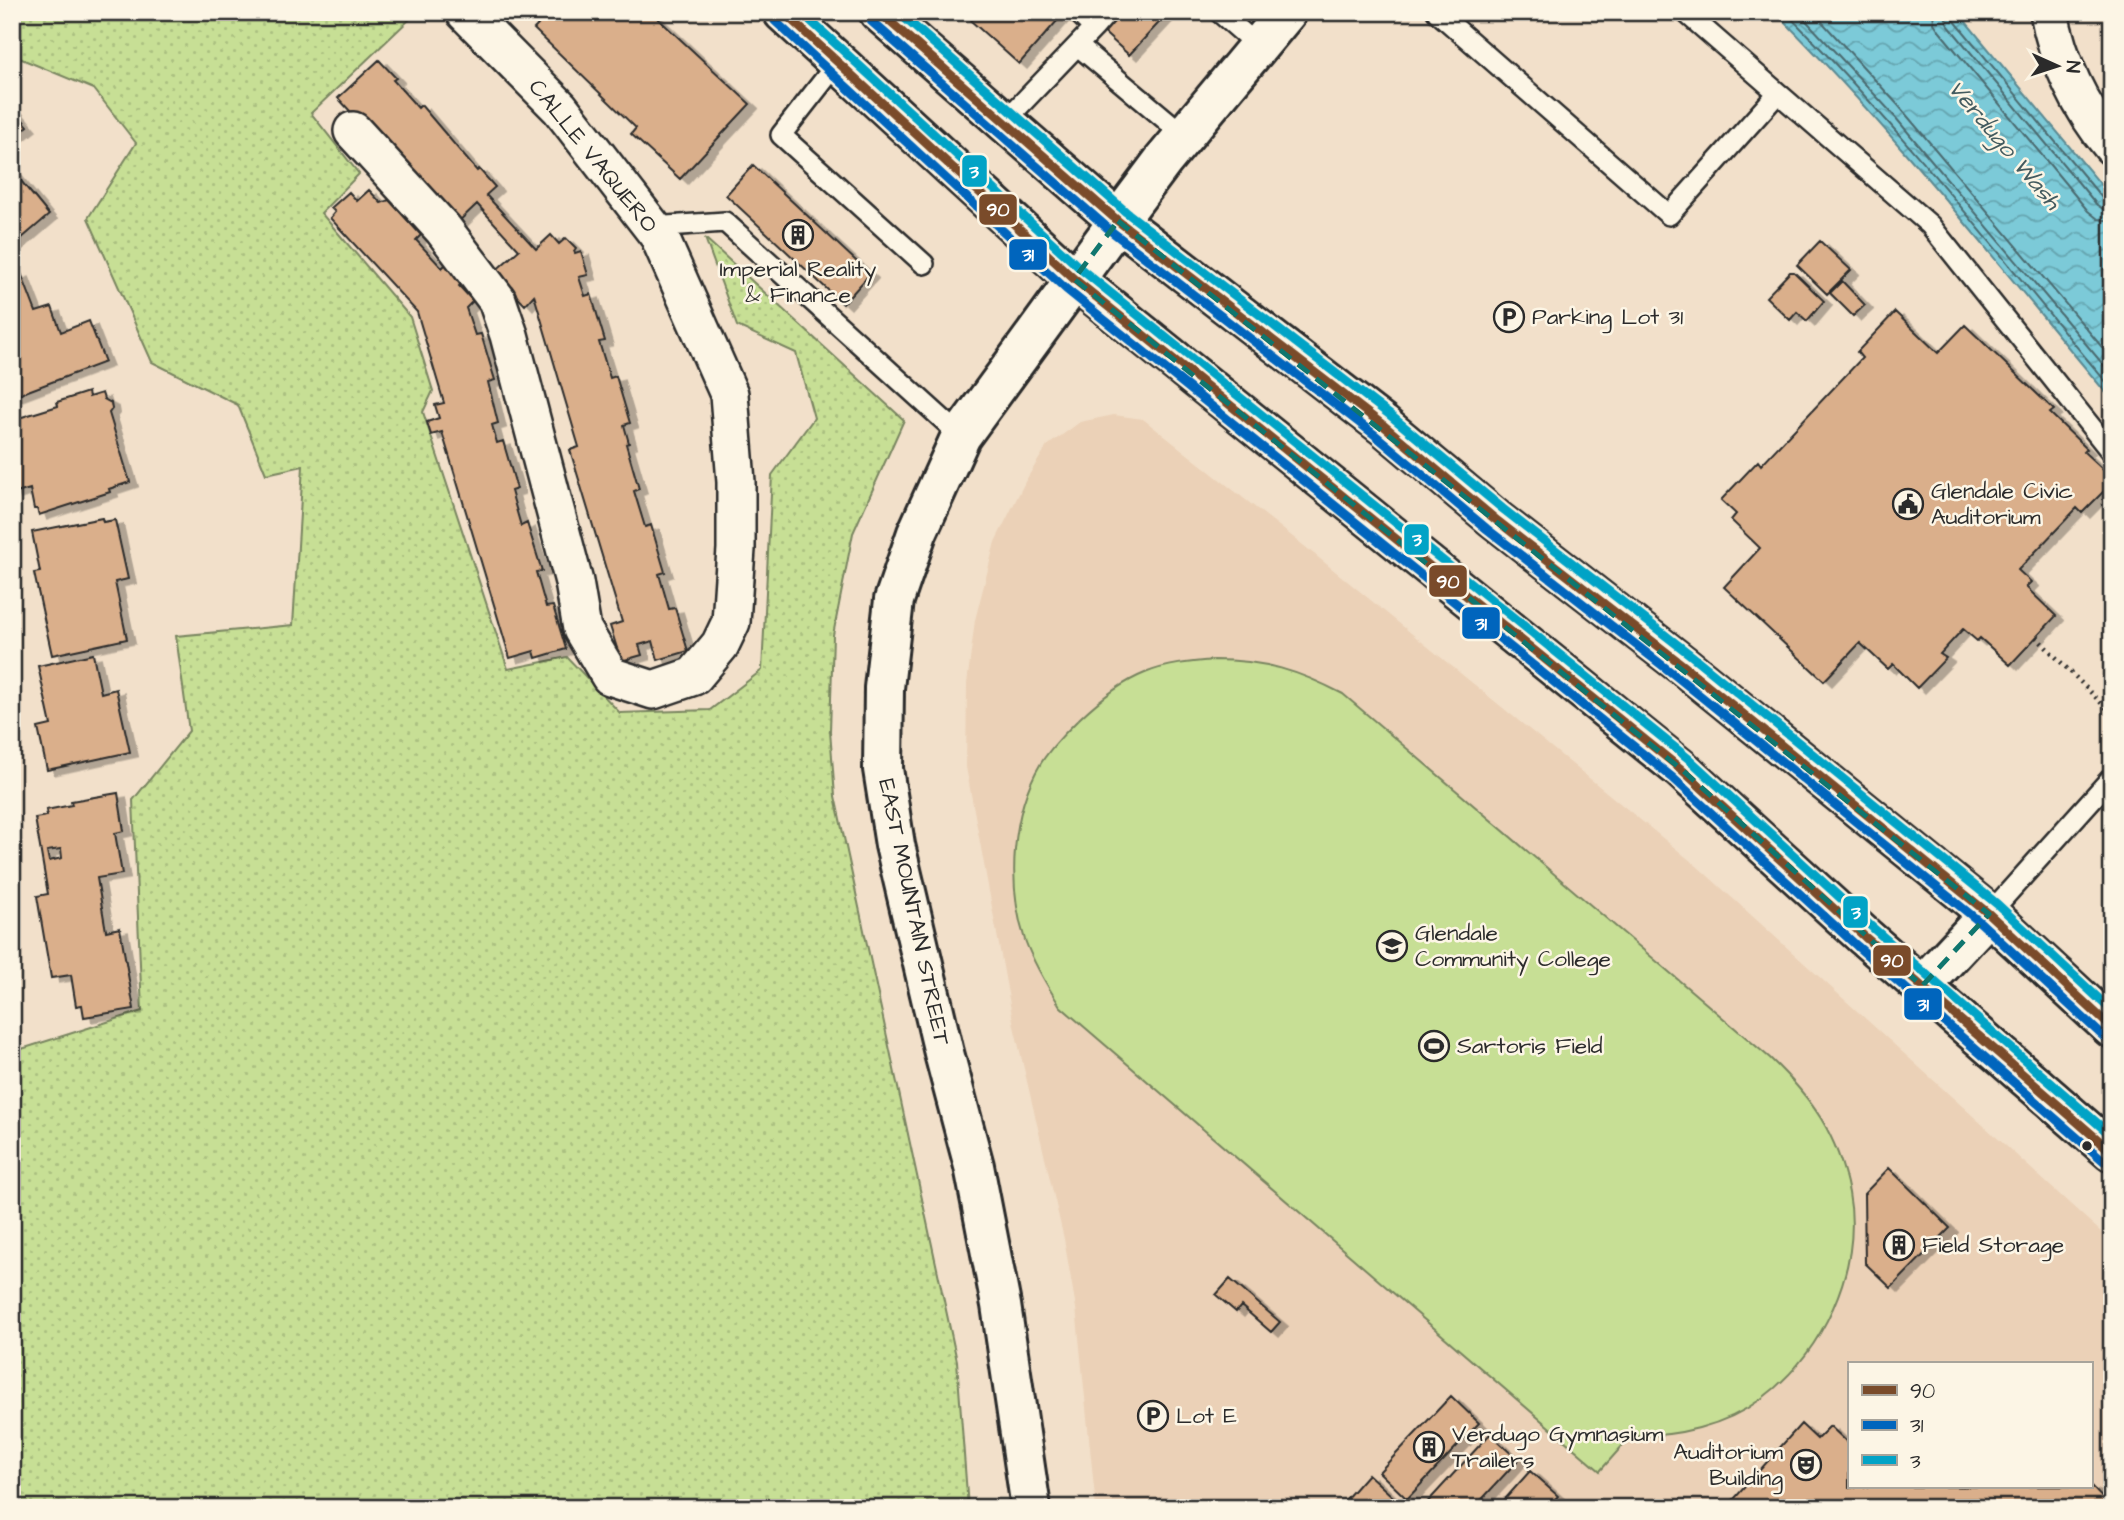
<svg xmlns="http://www.w3.org/2000/svg" width="2124" height="1520" font-family="'Architects Daughter',sans-serif">
<defs>
<pattern id="grass-dots" width="8" height="8" patternUnits="userSpaceOnUse" patternTransform="scale(1.75)"><rect width="8" height="8" fill="#c7df95"/><path d="M2 2h.1M6 6h.1" fill="none" stroke="#abc081" stroke-width="1.8" stroke-linecap="round"/></pattern>
<pattern id="water-waves" width="16" height="10" patternUnits="userSpaceOnUse" patternTransform="scale(1.75)"><rect width="16" height="10" fill="#7bcad8"/><path d="M0 5q4-4 8 0t8 0" fill="none" stroke="#65a4af"/></pattern>
<filter id="shadow"><feDropShadow dx="8" dy="4.5" stdDeviation="0" flood-color="#0004"/></filter>
</defs>
<rect width="100%" height="100%" fill="#f2e0ca"/>
<filter id="ink" filterUnits="userSpaceOnUse"><feTurbulence type="fractalNoise" baseFrequency=".0143" numOctaves="2"/><feDisplacementMap in="SourceGraphic" scale="14" xChannelSelector="R" yChannelSelector="G"/><feConvolveMatrix kernelMatrix="1 2 1 2 8 2 1 2 1" color-interpolation-filters="sRGB"/></filter>
<g filter="url(#ink)">
<path fill="#ebd1b7" fill-rule="evenodd" d="M1114,415l29,4 160,126 394,321 415,376v266h-1016l-20,-200 -12,-69 -50,-213 -48,-259 1,-83 8,-64 20,-78 31,-62 21,-34 33,-24zM1849,1364h242v123h-242z"/>
<path fill="url(#grass-dots)" stroke="#798560" stroke-width="2" d="M12,12h395l5,5 -101,96 48,61 -38,39 89,104 23,74 -10,21 85,257 59,-12 53,56 90,-3 52,-40 10,-195 42,-57 -18,-65 -59,-27 -32,-88 199,182 -51,113 -20,102 -3,96 5,65 122,565 11,147h-956v-456l130,-41 -9,-211 56,-69 -13,-95 117,-11 10,-159 -37,8 -28,-69 -86,-43 -64,-144 48,-75 -42,-54 -82,-34z"/>
<path fill="#c7df95" stroke="#798560" stroke-width="2" d="M1214,660c50,0 85,11 129,34l427,364c42,40 68,77 79,135 14,76 -27,161 -88,206 -36,27 -86,38 -130,37l-31,35 -540,-465c-14,-22 -26,-42 -35,-66 -18,-55 -14,-127 16,-177 11,-17 25,-31 39,-45 19,-18 40,-35 65,-45 22,-9 45,-11 69,-13z"/>
<path fill="url(#water-waves)" stroke="#5b8a93" stroke-width="2" d="M1775,12h182l4,4 151,182v202c-110,-131 -216,-267 -337,-388z"/>
<g fill="none" stroke-linecap="round" stroke-linejoin="round">
<path stroke="#4b6b70" stroke-width="2" d="M1785,12c118,118 220,250 327,377
M1798,12l92,99 222,264
M1813,12l85,93 214,254
M1933,12l1,11 6,9 148,179 10,8 14,2
M1944,12l4,13 149,180 6,4 9,2
M1952,12l2,8 149,179 9,3"/>
</g>
<path fill="#daaf8b" stroke="#2b2b2b" stroke-width="2" fill-rule="evenodd" filter="url(#shadow)" d="M524,12h127l99,92 -70,75 -49,-45 5,-6 -102,-99 4,-4z
M979,12h86l-46,52 -48,-43z
M1116,12h53l-40,43 -29,-26z
M379,60l17,18 -3,2 25,28 3,-3 56,66 2,-2 16,18 -9,8 50,54 15,-14 8,9 7,-6 10,10 -2,3 1,2 6,-2 7,24 -9,2 6,19 6,-2 14,47 -6,1 11,36 6,-2 14,47 -6,2 5,18 -3,1 13,45 -5,2 11,36 6,-2 14,47 -6,2 10,35 6,-1 13,43 -30,9 -5,-19 -14,4 3,10 -21,6 -11,-35 12,-4 -52,-172 9,-3 -45,-152 -9,10 -31,-33 25,-22 -42,-46 -22,21 -117,-127z
M12,107l16,19 -16,13z
M753,165l117,109 -27,30 -117,-109z
M12,170l37,45 -34,29 -3,-4z
M369,190l12,13 8,-3 32,35 -5,5 26,28 4,-4 17,17 -4,5 14,15 -7,7 9,27 6,-1 14,46 -7,2 10,41 -6,2 5,18 6,-2 14,48 -6,2 10,35 6,-3 15,48 -6,1 10,35 7,-1 13,43 -30,9 -2,-7 -24,7 -68,-226 -11,3 -4,-13 12,-4 -4,-13 9,-2 -27,-91 -87,-94 5,-6 -4,-4 18,-16 8,9z
M1820,241l31,29 -24,24 -30,-29z
M1790,272h4l30,29 -17,20 -10,-9 -7,8 -24,-23z
M21,273l15,39 16,-5 9,25 28,-11 16,41 -93,35v-121z
M1842,281l23,24 -12,11 -23,-23z
M1895,312l43,41 27,-28 89,85 -4,3 37,36 -3,3 28,26v5l-30,30 -5,-5 -59,62 13,12 -5,5 30,29 -46,49 -30,-27 -3,3 -14,-12 -23,25 6,4 -29,30 -24,-24 -5,5 -28,-26 -36,38 -100,-94 36,-39 -29,-28 5,-6 -15,-14 37,-39 3,4 101,-107 -5,-6z
M88,392l1,5 13,-4 2,6 7,4 1,6 -3,4 21,69 -21,7 1,3 -71,23 -2,-6h-3l-4,-20 -17,5 -1,-3v-71l46,-14 -1,-4z
M102,518l1,4 12,-2 13,59 -13,3 12,57 -75,16 -18,-82 6,-1 -8,-40z
M93,654l8,39 15,-4 14,63 -83,18 -9,-42 13,-3 -13,-59z
M118,793l6,38 -9,2 7,41 -25,4 9,53 14,-3 14,81 -50,8 -2,-12 -6,1 -5,-31 -20,3 -14,-82 11,-2 -13,-76 12,-2 -1,-6 26,-5 -1,-4zM61,849l1,9 -13,3 -2,-10z
M1889,1168l61,60 -59,60 -26,-25 -1,-69z
M1230,1279l50,43 -9,10 -30,-26 -5,6 -20,-17z
M1451,1396l28,27 -72,76 -28,-27z
M1801,1424l16,15 13,-13 19,18v43l242,-1 21,22h-386z
M1490,1434l28,26 -44,48h-52z
M1530,1471l28,25 -11,12h-50z
M1368,1474l37,34h-67z"/>
<g fill="none" stroke-linecap="round" stroke-linejoin="round">
<g stroke="#2b2b2b" stroke-width="24">
<path id="service" d="M1219,12l38,33
M1437,12l232,203 109,-122 -93,-81
M1094,28l14,-16
M1078,46l106,89
M838,62l-57,73 143,129
M1778,93l152,132 182,228
M1004,122l90,-94 -17,-16
M652,227l73,-5 236,214
M1989,914l123,-137"/>
</g>
<g stroke="#2b2b2b" stroke-width="42">
<path id="minor" d="M2049,12c8,47 32,98 63,134
M353,131l90,98 54,71 12,35 65,247 8,47 28,47 43,14 41,-14 26,-31 11,-23 5,-73v-67l-7,-88 -70,-158 -99,-128 -95,-96"/>
</g>
<g stroke="#2b2b2b" stroke-width="44">
<path id="tertiary" d="M1118,221l45,-60 124,-149"/>
</g>
<g stroke="#2b2b2b" stroke-width="44">
<path id="secondary" d="M783,12l291,267 607,490 184,168 247,215
M879,12l239,209 265,204 112,94 189,147 305,248 123,114
M1922,986l67,-72
M1031,1508l-30,-203 -27,-139 -30,-113 -49,-208 -12,-76 1,-81 10,-88 23,-67 44,-97 157,-215"/>
</g>
<path stroke="#2b2b2b" stroke-width="4.5" stroke-dasharray="2 5" stroke-linecap="butt" d="M2036,637l76,77"/>
<use href="#service" stroke="#fcf5e5" stroke-width="19"/>
<use href="#minor" stroke="#fcf5e5" stroke-width="37"/>
<use href="#tertiary" stroke="#fcf5e5" stroke-width="38"/>
<use href="#secondary" stroke="#fcf5e5" stroke-width="38"/>
<g stroke="#fcf5e5" stroke-width="14">
<path id="bus-1" d="M783,12l291,267 607,490 184,168 247,215
M879,12l239,209 265,204 112,94 189,147 305,248 123,114"/>
</g>
<g stroke="#fcf5e5" stroke-width="14">
<path id="bus-2" d="M775,21l291,268 607,489 184,168 247,215
M871,21l240,210 264,204 112,94 189,147 305,247 123,114"/>
</g>
<g stroke="#fcf5e5" stroke-width="14">
<path id="bus-3" d="M801,12l281,258 607,489 184,169 239,208
M898,12l228,200 264,203 113,94 189,147 305,248 115,107"/>
</g>
<use href="#bus-1" stroke="#7a4b2a" stroke-width="9"/>
<use href="#bus-2" stroke="#0065bd" stroke-width="9"/>
<use href="#bus-3" stroke="#02a3c6" stroke-width="9"/>
</g>
</g>
<path fill="none" stroke="#0f766e" stroke-width="5" stroke-dasharray="14 9" stroke-linejoin="round" d="M1118,221l871,693 -67,72 -241,-217 -607,-490z"/>
<defs>
<g id="building-ring" transform="scale(1.575)"><circle r="9.5" fill="#fcf5e5" stroke="#2b2b2b" stroke-width="1.5"/><path d="M-4-6H4V6H1V3H-1V6H-4ZM-2.5-4.3h1.7v1.8h-1.7ZM.8-4.3h1.7v1.8H.8ZM-2.5-1h1.7V.8h-1.7ZM.8-1h1.7V.8H.8Z" fill="#2b2b2b"/></g>
<g id="parking-ring" transform="scale(1.575)"><circle r="9.5" fill="#fcf5e5" stroke="#2b2b2b" stroke-width="1.5"/><path d="M-3.5-5.5H1a3.5 3.5 0 0 1 0 7H-1V5.5H-3.5ZM-1-3.4V-.6H.8a1.4 1.4 0 0 0 0-2.8Z" fill="#2b2b2b"/></g>
<g id="civic-ring" transform="scale(1.575)"><circle r="9.5" fill="#fcf5e5" stroke="#2b2b2b" stroke-width="1.5"/><path d="M-.6-6.5H3V-4.5H.6V-3L4-1V1h2V6H-6V1h2V-1L-.6-3ZM-1.2 2.5V6h2.4V2.5Z" fill="#2b2b2b"/></g>
<g id="university-ring" transform="scale(1.575)"><circle r="9.5" fill="#fcf5e5" stroke="#2b2b2b" stroke-width="1.5"/><path d="M0-5L7-2L0 1L-7-2ZM-4 1L0 2.5L4 1V4Q0 6-4 4Z" fill="#2b2b2b"/></g>
<g id="stadium-ring" transform="scale(1.575)"><circle r="9.5" fill="#fcf5e5" stroke="#2b2b2b" stroke-width="1.5"/><path d="M0-5a6.5 5 0 1 0 0 10a6.5 5 0 1 0 0-10ZM-3.5-1.8h7v3.6h-7Z" fill="#2b2b2b"/></g>
<g id="theatre-ring" transform="scale(1.575)"><circle r="9.5" fill="#fcf5e5" stroke="#2b2b2b" stroke-width="1.5"/><path d="M-5-5.5Q0-4 5-5.5V0Q5 5 0 6Q-5 5-5 0ZM-3.3-2.5H-1v1.5H-3.3ZM1-2.5H3.3v1.5H1ZM-2.8 1Q0 5.5 2.8 1Z" fill="#2b2b2b"/></g>
</defs>
<g fill-rule="evenodd">
<use href="#building-ring" x="798" y="235"/>
<use href="#parking-ring" x="1509" y="317"/>
<use href="#civic-ring" x="1908" y="504"/>
<use href="#university-ring" x="1392" y="946"/>
<use href="#stadium-ring" x="1434" y="1046"/>
<use href="#building-ring" x="1899" y="1245"/>
<use href="#parking-ring" x="1153" y="1416"/>
<use href="#building-ring" x="1429" y="1447"/>
<use href="#theatre-ring" x="1806" y="1465"/>
</g>
<circle fill="#2b2b2b" stroke="#fcf5e5" stroke-width="2.5" cx="2087" cy="1146" r="6"/>
<g text-anchor="middle" dominant-baseline="central" stroke-width="5" stroke-linejoin="round" paint-order="stroke">
<g font-size="23" fill="#2b2b2b" stroke="#fcf5e5">
<text transform="translate(593 156) rotate(51)">CALLE VAQUERO</text>
<text transform="translate(914 912) rotate(78)">EAST MOUNTAIN STREET</text>
</g>
<g font-size="23" fill="#2b2b2b" stroke="#fcf5e5" text-anchor="start">
<text x="798" y="269" text-anchor="middle">Imperial Reality<tspan x="798" dy="26">&amp; Finance</tspan></text>
<text x="1532" y="317">Parking Lot 31</text>
<text x="1931" y="491">Glendale Civic<tspan x="1931" dy="26">Auditorium</tspan></text>
<text x="1415" y="933">Glendale<tspan x="1415" dy="26">Community College</tspan></text>
<text x="1457" y="1046">Sartoris Field</text>
<text x="1922" y="1245">Field Storage</text>
<text x="1176" y="1416">Lot E</text>
<text x="1452" y="1434">Verdugo Gymnasium<tspan x="1452" dy="26">Trailers</tspan></text>
<text x="1783" y="1452" text-anchor="end">Auditorium<tspan x="1783" dy="26">Building</tspan></text>
</g>
<g font-size="24" font-style="italic" fill="#435b5f" stroke="#fcf5e5">
<text transform="translate(2004 145) rotate(50)">Verdugo Wash</text>
</g>
</g>
<g stroke="#fcf5e5" stroke-width="2.5">
<rect x="961" y="154" width="27" height="34" rx="7" fill="#02a3c6"/>
<rect x="978" y="193" width="40" height="33" rx="7" fill="#7a4b2a"/>
<rect x="1008" y="238" width="40" height="33" rx="7" fill="#0065bd"/>
<rect x="1403" y="523" width="27" height="33" rx="7" fill="#02a3c6"/>
<rect x="1428" y="564" width="40" height="34" rx="7" fill="#7a4b2a"/>
<rect x="1461" y="606" width="40" height="34" rx="7" fill="#0065bd"/>
<rect x="1842" y="895" width="27" height="34" rx="7" fill="#02a3c6"/>
<rect x="1872" y="944" width="40" height="33" rx="7" fill="#7a4b2a"/>
<rect x="1903" y="987" width="40" height="34" rx="7" fill="#0065bd"/>
</g>
<g font-size="19" text-anchor="middle" font-weight="bold" fill="#fff">
<text x="974" y="178">3</text>
<text x="998" y="216">90</text>
<text x="1028" y="261">31</text>
<text x="1417" y="546">3</text>
<text x="1448" y="588">90</text>
<text x="1481" y="630">31</text>
<text x="1856" y="919">3</text>
<text x="1892" y="967">90</text>
<text x="1923" y="1011">31</text>
</g>
<rect width="2124" height="1520" fill="none" stroke="#fcf5e5" stroke-width="42"/>
<rect x="21" y="21" width="2082" height="1478" fill="none" stroke="#2b2b2b" stroke-width="2.5" filter="url(#ink)"/>
<rect x="1848" y="1362" width="245" height="126" fill="#fcf5e5" stroke="#a8a49b" stroke-width="2"/>
<rect x="1862" y="1385" width="35" height="10" fill="#7a4b2a" stroke="#a8a49b" stroke-width="2"/>
<text x="1910" y="1398" font-size="21" fill="#2b2b2b">90</text>
<rect x="1862" y="1420" width="35" height="10" fill="#0065bd" stroke="#a8a49b" stroke-width="2"/>
<text x="1910" y="1432" font-size="21" fill="#2b2b2b">31</text>
<rect x="1862" y="1455" width="35" height="10" fill="#02a3c6" stroke="#a8a49b" stroke-width="2"/>
<text x="1910" y="1468" font-size="21" fill="#2b2b2b">3</text>
<g transform="translate(2057 66) rotate(93)" stroke="#fcf5e5" stroke-width="5" paint-order="stroke">
<path d="M0-5L12 26L0 18L-12 26Z" fill="#2b2b2b"/>
<text y="-10" font-size="19" font-weight="bold" text-anchor="middle" fill="#2b2b2b">N</text>
</g>
</svg>
